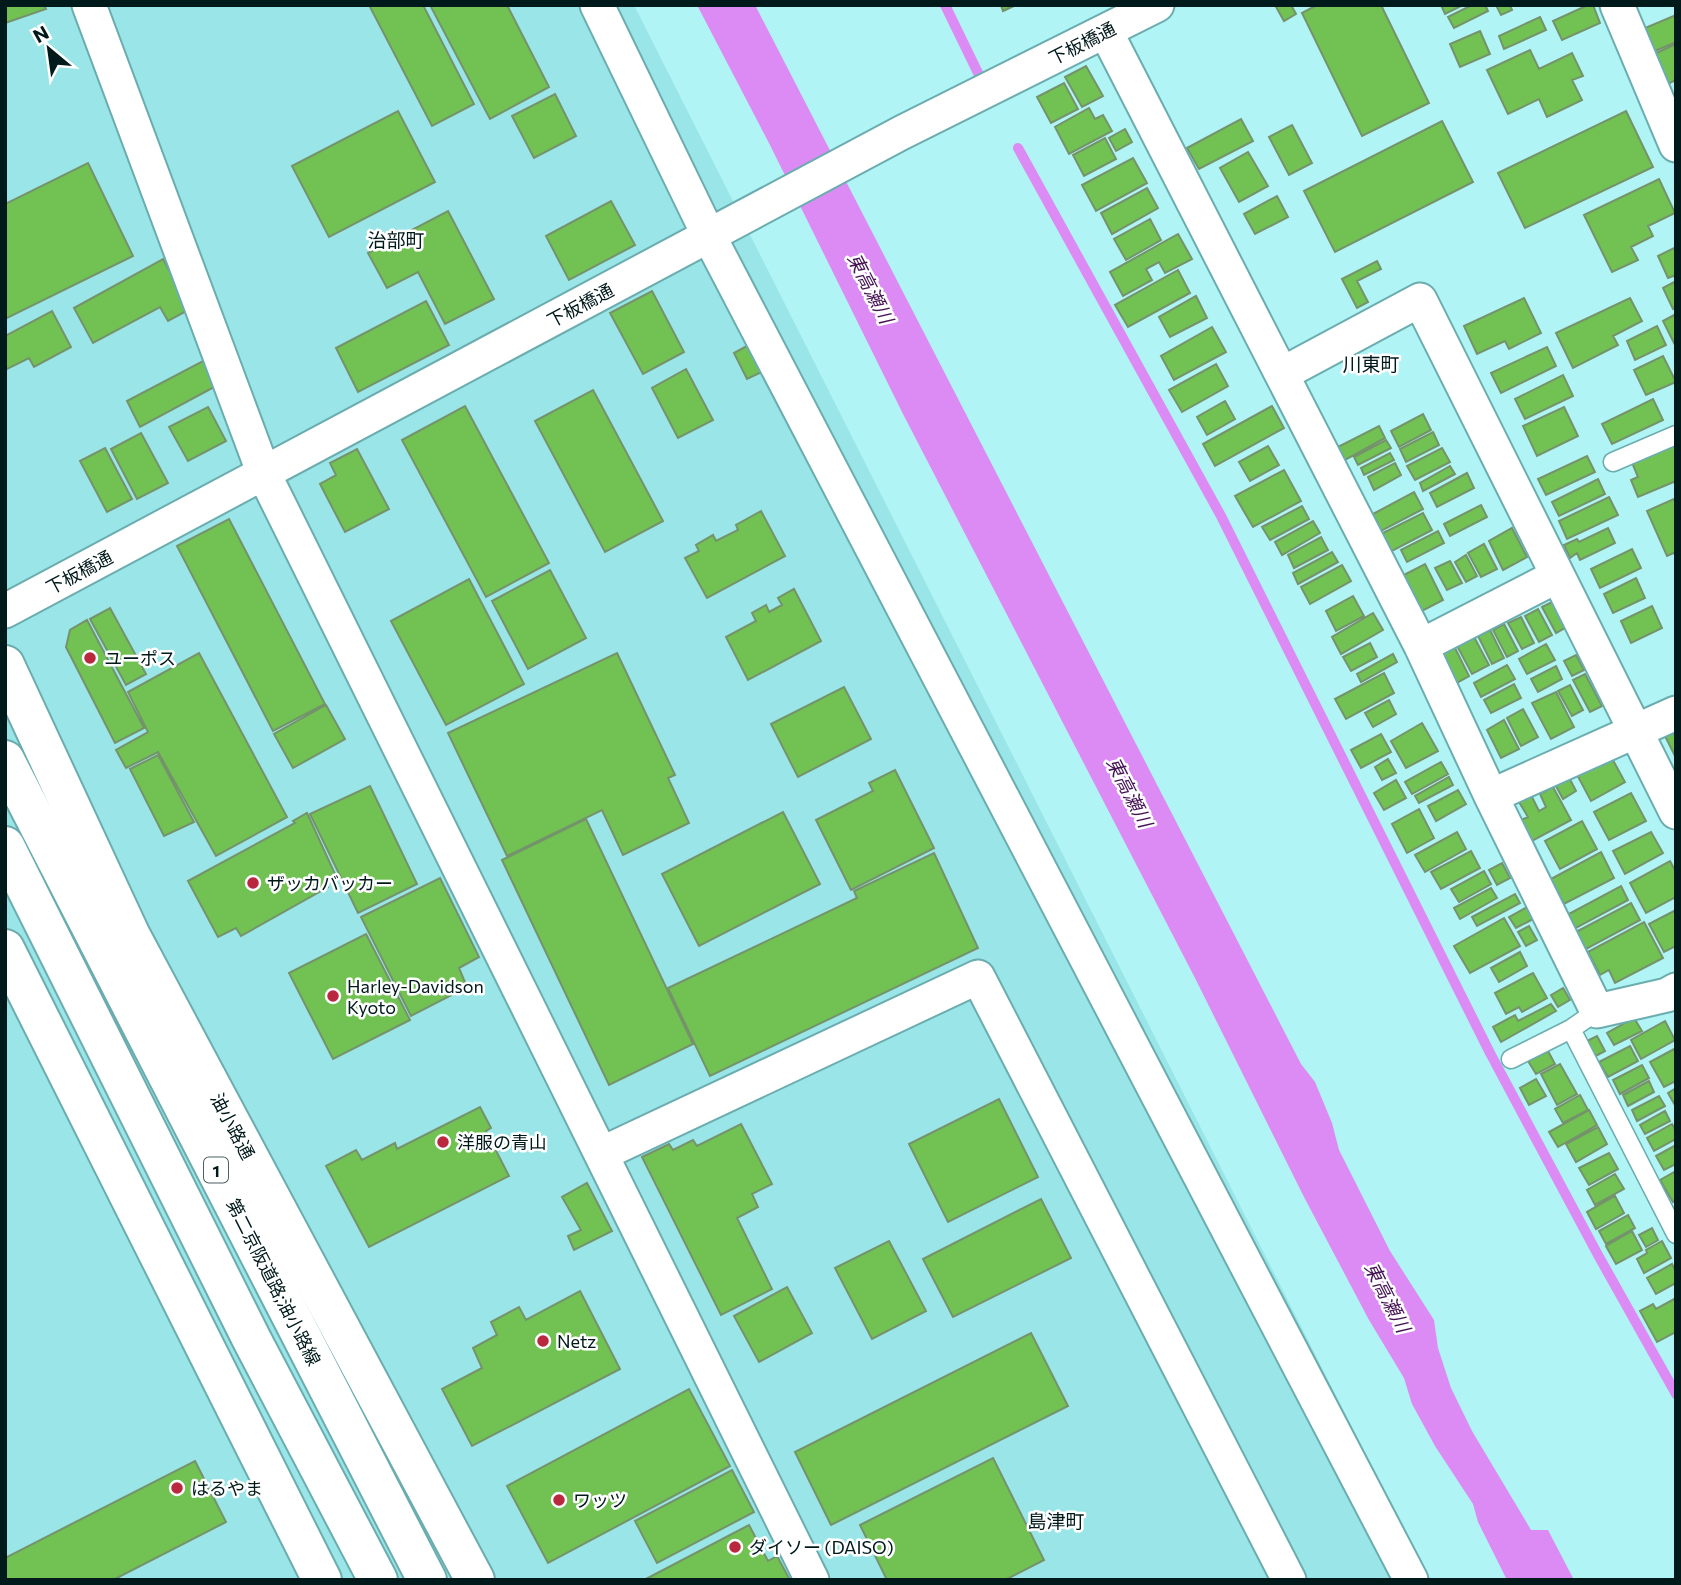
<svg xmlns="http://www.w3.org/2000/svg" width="1681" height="1585" font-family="Commissioner,'Noto Sans JP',sans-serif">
<rect width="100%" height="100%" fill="#b0f4f5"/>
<path fill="#99e5e7" d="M5,5h629l795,1575h-1424z"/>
<path fill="#dc8bf4" d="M697,5h58l546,1059 14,18 17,41 7,27 51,101 44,69 4,28 13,40 21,43 59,99h17l26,50h-67l-29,-58 -5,-18 -38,-58 -23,-42 -8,-26 -35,-58 -65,-123 -109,-219 -292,-564 -133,-269z"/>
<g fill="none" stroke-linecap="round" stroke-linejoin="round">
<path stroke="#dc8bf4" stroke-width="10" d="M945,5l34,70
M1018,148l203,368 269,537 108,202 78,139"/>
</g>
<path fill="#71c253" stroke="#75936b" stroke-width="2" d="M5,5h39l2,4 -41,14z
M369,5h54l51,99 -42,22z
M430,5h77l42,82 -59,32z
M1001,5h15l-13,6z
M1275,5h16l5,9 -12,7z
M1317,5h64l48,98 -67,33 -60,-123z
M1441,5h22l-18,9z
M1472,5h13l3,6 -34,17 -6,-11z
M1496,5h14l2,5 -11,5z
M1588,5h5l7,18 -38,17 -9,-19z
M1676,15v27l-28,12 -10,-23z
M1540,17l6,13 -42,19 -5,-13z
M1480,31l10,23 -30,13 -10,-23z
M1676,44v36l-8,4 -14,-30z
M1530,50l9,19 33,-16 11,23 -11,4 10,20 -35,17 -8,-18 -31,15 -21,-44z
M1086,66l17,30 -21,11 -17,-30z
M1064,83l14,26 -27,14 -14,-26z
M555,94l21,42 -42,22 -22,-42z
M1089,108l6,11 8,-4 9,16 -43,23 -14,-27z
M398,111l37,71 -106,55 -37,-71z
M1626,111l27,56 -128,61 -27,-55z
M1241,119l12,22 -54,28 -12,-21z
M1442,121l31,61 -138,70 -31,-61z
M1292,125l20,38 -23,12 -20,-38z
M1125,129l7,13 -16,9 -7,-13z
M1105,138l11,21 -32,17 -11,-21z
M1248,152l20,34 -29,16 -19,-34z
M1133,158l14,25 -51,28 -14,-26z
M88,163l45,93 -128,63v-115z
M1659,179l16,34 -27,13 5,10 -22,11 7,13 -26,12 -28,-57z
M1147,188l11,20 -46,26 -11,-21z
M1277,196l11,21 -33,17 -11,-20z
M611,201l24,44 -66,35 -23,-44z
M448,211l46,88 -49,25 -27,-52 -31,16 -19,-35z
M1150,219l11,21 -35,20 -12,-21z
M1178,234l14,25 -27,14 -6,-11 -13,7 6,11 -29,16 -13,-24z
M1676,247v28l-8,3 -10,-22z
M163,259l27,50 -22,12 -8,-14 -67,36 -19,-35z
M1377,261l4,8 -24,12 11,21 -11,6 -15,-29z
M1178,270l12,23 -62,34 -13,-22z
M1676,281v27l-3,1 -10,-21z
M652,291l32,61 -41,22 -33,-61z
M1196,296l11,22 -37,19 -11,-20z
M1524,298l17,35 -32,16 -4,-8 -28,13 -13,-28z
M1630,298l12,23 -29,15 5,9 -45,23 -17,-35z
M426,301l23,44 -91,47 -22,-44z
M52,311l19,36 -37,20 -5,-9 -24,12v-34z
M1676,314v33l-13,-26z
M1657,326l9,19 -31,15 -8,-19z
M1212,327l14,25 -52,28 -13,-24z
M754,342l14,27 -21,10 -13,-26z
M1547,347l9,19 -55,27 -10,-20z
M1663,356l13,26 -30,13 -12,-25z
M203,361l13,25 -76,41 -13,-26z
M1216,364l12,22 -46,26 -13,-22z
M686,369l27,51 -35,18 -26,-50z
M1563,375l10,21 -48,23 -10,-20z
M593,390l70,131 -58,31 -70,-131z
M1653,399l10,21 -51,24 -10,-20z
M1225,401l10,18 -28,16 -10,-18z
M465,406l84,157 -63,34 -84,-157z
M1272,406l12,22 -69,38 -12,-22z
M208,407l18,34 -38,20 -19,-34z
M1564,407l14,29 -41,20 -14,-30z
M1423,414l8,16 -32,17 -8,-16z
M1379,426l6,12 -40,22 -7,-13z
M1433,432l6,13 -33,17 -6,-13z
M141,433l27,50 -31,16 -26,-50z
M1386,440l5,8 -33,17 -4,-8z
M1676,441v40l-38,16 -7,-17 7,-3 -7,-17z
M1268,446l11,19 -29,16 -11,-19z
M105,448l27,51 -25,13 -27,-51z
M1442,448l8,14 -35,18 -8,-14z
M357,449l32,60 -44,23 -25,-48 16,-9 -6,-12z
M1390,453l4,7 -30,15 -3,-7z
M1587,456l8,16 -49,23 -8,-16z
M1395,463l6,12 -27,15 -6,-13z
M1450,466l5,8 -32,17 -3,-8z
M1284,470l17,31 -48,26 -18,-31z
M1467,473l7,15 -37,19 -7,-14z
M1598,479l7,15 -46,22 -7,-14z
M1414,492l9,17 -42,22 -8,-17z
M1609,497l9,18 -51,24 -8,-18z
M1676,498v54l-9,4 -20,-45z
M1481,505l6,12 -37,19 -6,-12z
M1302,506l7,13 -39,21 -8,-13z
M761,511l24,45 -78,42 -22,-40 14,-7 -3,-6 17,-10 3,6 22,-11 -2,-5z
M1423,513l9,17 -42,22 -9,-18z
M229,519l96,185 -52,27 -96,-185z
M1313,521l7,12 -38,22 -7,-13z
M1512,528l15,29 -24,13 -14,-29z
M1608,528l7,15 -35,17 -3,-7 -7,5 -6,-13 13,-6 2,3z
M1438,531l6,12 -37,19 -6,-12z
M1321,537l7,13 -34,18 -6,-13z
M1484,544l13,25 -16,8 -13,-24z
M1632,549l9,19 -41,20 -9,-19z
M1332,552l6,10 -40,22 -5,-11z
M1466,555l11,21 -11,6 -11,-20z
M1450,561l12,22 -15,7 -12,-22z
M1425,564l18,36 -23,12 -18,-36z
M1342,565l9,16 -41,23 -9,-17z
M550,570l36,68 -58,31 -36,-68z
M1636,578l9,20 -32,15 -9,-19z
M469,579l55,105 -78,41 -55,-104z
M794,589l27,52 -73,39 -22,-43 30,-16 -4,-8 14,-8 3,7 13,-7 -4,-7z
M1353,596l11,20 -28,15 -10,-20z
M1556,600l14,25 -14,8 -14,-26z
M1652,606l10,22 -31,15 -10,-22z
M110,608l36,66 -20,11 -36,-66z
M1538,609l14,26 -13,7 -14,-26z
M1373,613l10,17 -42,24 -9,-17z
M1521,617l13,26 -12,6 -14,-26z
M87,620l57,108 -29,15 -49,-96 4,-17z
M1504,624l14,27 -11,6 -14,-27z
M1490,630l14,28 -12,6 -14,-28z
M1473,635l16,30 -17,9 -16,-30z
M1370,643l7,14 -26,14 -8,-14z
M1453,644l16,32 -16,9 -16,-32z
M1546,644l9,16 -28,14 -8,-15z
M199,653l88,164 -71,39 -58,-104 -32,16 -10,-18 32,-18 -20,-40z
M617,653l58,122 -7,3 21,45 -66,32 -21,-45 -95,46 -59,-123z
M1393,654l4,8 -36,20 -4,-8z
M1576,655l8,15 -12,6 -8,-15z
M1507,665l8,14 -34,18 -7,-14z
M1556,666l6,13 -24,13 -7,-13z
M1384,673l10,20 -48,26 -11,-20z
M1585,674l17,32 -12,6 -17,-32z
M1514,684l7,14 -30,15 -7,-13z
M1570,685l13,25 -11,6 -14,-25z
M844,687l27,52 -73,38 -27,-53z
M1556,692l18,35 -23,12 -19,-36z
M1389,700l7,14 -23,13 -8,-14z
M326,705l19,34 -52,29 -19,-34z
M1523,709l15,28 -17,9 -14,-28z
M1504,720l15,29 -18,9 -14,-28z
M1676,722v36l-14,-28z
M1422,723l16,28 -32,17 -15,-27z
M1381,734l10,18 -30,16 -10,-18z
M1609,753l16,29 -34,19 -16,-30z
M158,755l36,67 -30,14 -34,-67z
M1388,759l8,14 -14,7 -7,-13z
M1441,762l7,12 -36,20 -7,-12z
M1564,768l12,23 -13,8 -13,-24z
M895,770l39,78 -83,42 -35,-70 57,-29 -4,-8z
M1449,777l4,8 -34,18 -4,-7z
M1396,780l10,18 -22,12 -10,-17z
M370,786l47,98 -59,29 -48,-99z
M1553,787l18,33 -39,21 -11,-21 7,-3 -9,-15 12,-7 8,16 7,-4 -6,-13z
M1458,790l8,14 -30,17 -8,-15z
M1631,793l15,28 -37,19 -15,-28z
M1419,809l15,29 -27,15 -15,-29z
M783,812l37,72 -121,62 -37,-72z
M307,813l28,61 -10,6 3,7 -87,49 -5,-8 -18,9 -30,-56 107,-58 -2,-2z
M586,819l107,225 -84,41 -107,-225z
M1582,821l15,28 -37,20 -15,-28z
M1457,832l9,17 -41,23 -10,-17z
M1651,832l12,21 -38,21 -12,-23z
M1471,851l9,17 -39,21 -10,-17z
M1601,852l13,26 -50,26 -13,-25z
M934,853l44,95 -268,128 -42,-88 189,-90 -3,-7z
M1670,861l6,11v25l-30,16 -16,-30z
M1502,863l8,15 -13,7 -8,-15z
M1484,871l7,13 -32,18 -8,-13z
M440,878l39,79 -20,11 8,19 -56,29 -50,-99z
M1621,886l7,14 -54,29 -7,-14z
M1491,888l6,10 -37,21 -6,-11z
M1515,894l5,9 -43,23 -5,-9z
M1631,903l9,17 -54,29 -10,-17z
M1529,906l6,12 -19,10 -7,-11z
M1676,910v36l-12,6 -15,-28z
M1504,918l16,28 -50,27 -16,-27z
M1644,922l19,36 -48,25 -6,-13 -9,5 -12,-23z
M1529,926l8,14 -11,6 -8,-14z
M366,934l44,86 -77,39 -44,-86z
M1520,952l7,14 -28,16 -8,-14z
M1533,973l14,25 -25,14 -3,-5 -13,7 -11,-21z
M1563,988l7,12 -12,7 -7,-12z
M1551,1004l5,7 -55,31 -8,-15 22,-12 3,6z
M1634,1018l8,13 -28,14 -7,-12z
M1665,1021l10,19 -34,19 -10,-19z
M1597,1036l8,15 -11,6 -9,-15z
M1630,1046l8,15 -30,16 -9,-15z
M1676,1048v33l-12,6 -14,-25z
M1548,1051l7,13 -19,10 -8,-13z
M1560,1064l17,30 -20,11 -16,-31z
M1642,1065l7,13 -29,16 -7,-14z
M1536,1079l10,17 -17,9 -9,-17z
M1649,1081l5,11 -26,14 -5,-11z
M1676,1088v19l-8,-14z
M1580,1095l8,15 -25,13 -8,-14z
M1659,1096l6,10 -28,15 -5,-11z
M999,1099l39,78 -90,45 -39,-78z
M480,1107l11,21 -5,3 23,45 -140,71 -43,-81 30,-16 6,10 33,-17 2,6z
M1589,1110l8,15 -39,22 -9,-15z
M1665,1111l5,10 -25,13 -5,-9z
M741,1124l31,60 -20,10 6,13 -21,11 35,71 -51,26 -79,-158 27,-13 4,6 20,-10 4,6z
M1672,1124l4,7v8l-22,12 -7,-13z
M1598,1127l9,17 -31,18 -10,-18z
M1676,1145v19l-12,6 -8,-14z
M1609,1153l9,16 -29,16 -10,-17z
M1676,1171v29l-3,2 -13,-22z
M1615,1174l9,15 -29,16 -8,-15z
M587,1183l25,48 -38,19 -6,-14 13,-6 -19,-33z
M1615,1196l9,17 -28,16 -9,-17z
M1041,1199l30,59 -118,59 -30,-58z
M1628,1215l7,13 -29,16 -7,-13z
M1652,1228l6,12 -12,7 -7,-12z
M1632,1231l10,19 -26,14 -10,-18z
M889,1241l37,70 -54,28 -37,-71z
M1662,1241l9,17 -27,15 -7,-14 10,-6 -1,-3z
M1672,1264l4,8v11l-20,11 -9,-16z
M787,1287l25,46 -53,29 -25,-46z
M580,1291l40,78 -148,77 -30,-57 40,-21 -9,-20 24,-13 -6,-13 28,-15 7,13z
M1676,1298v34l-19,10 -17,-31 13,-7 3,5z
M1031,1333l37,73 -237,119 -36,-73z
M689,1389l41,77 -182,97 -41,-77z
M993,1458l51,102 -39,20h-118l-27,-55z
M195,1461l31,61 -113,58h-108v-22z
M732,1470l22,42 -97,51 -22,-42z
M749,1525l19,36 9,-5 13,24h-146z"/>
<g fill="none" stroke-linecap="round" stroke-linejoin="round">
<g stroke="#6badaf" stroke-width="21">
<path id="service" d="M1613,462l63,-27
M1571,1029l105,205
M1511,1059l60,-30 26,-18"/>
</g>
<g stroke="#6badaf" stroke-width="37">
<path id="minor" d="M89,5l175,469 548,1106
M597,5l112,231 702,1344
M1617,5l59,140
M1106,32l315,614 70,150 106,215 70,-16 9,-5
M1282,374l138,-74 256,512
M5,611l896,-478 256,-128
M1421,646l136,-70
M1491,796l185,-83
M601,1154l377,-177 311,603"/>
</g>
<g stroke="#6badaf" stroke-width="42">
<path id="tertiary" d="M5,665l126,271 344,644
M5,949l317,631"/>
</g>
<g stroke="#6badaf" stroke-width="42">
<path id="motorway" d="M5,760l422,820
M5,846l247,494 126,240"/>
</g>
<use href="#service" stroke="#fff" stroke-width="18"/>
<use href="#minor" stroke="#fff" stroke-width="33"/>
<use href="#tertiary" stroke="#fff" stroke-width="38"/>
<use href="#motorway" stroke="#fff" stroke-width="38"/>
</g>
<g fill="#b9283f" stroke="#fff" stroke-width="2.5">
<circle cx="90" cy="658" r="7"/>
<circle cx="253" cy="883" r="7"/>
<circle cx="333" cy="996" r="7"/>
<circle cx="443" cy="1142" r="7"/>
<circle cx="543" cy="1341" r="7"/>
<circle cx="177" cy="1488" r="7"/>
<circle cx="559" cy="1500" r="7"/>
<circle cx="735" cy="1547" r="7"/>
</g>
<g text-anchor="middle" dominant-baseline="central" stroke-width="5" stroke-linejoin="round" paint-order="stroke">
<rect fill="#fff" stroke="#4c5e5f" stroke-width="2" x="204" y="1157.5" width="24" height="25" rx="5"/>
<g font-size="16" font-weight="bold" fill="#00191a">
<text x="216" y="1170">1</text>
</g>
<g font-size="18" fill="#00191a" stroke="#fff">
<text transform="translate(1082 43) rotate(-27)">下板橋通</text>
<text transform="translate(580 305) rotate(-28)">下板橋通</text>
<text transform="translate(79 572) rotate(-28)">下板橋通</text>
<text transform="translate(233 1126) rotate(62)">油小路通</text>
<text transform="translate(274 1282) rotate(63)">第二京阪道路;油小路線</text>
</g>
<g font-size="18" fill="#00191a" stroke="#fff" text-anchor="start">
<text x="104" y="658">ユーポス</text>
<text x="267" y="883">ザッカバッカー</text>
<text x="347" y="986">Harley-Davidson<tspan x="347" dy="21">Kyoto</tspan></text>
<text x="457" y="1142">洋服の青山</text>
<text x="557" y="1341">Netz</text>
<text x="191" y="1488">はるやま</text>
<text x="573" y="1500">ワッツ</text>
<text x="749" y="1547">ダイソー (DAISO)</text>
</g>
<g font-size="19" fill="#00191a" stroke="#fff">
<text x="396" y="239">治部町</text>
<text x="1371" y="363">川東町</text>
<text x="1056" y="1520">島津町</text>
</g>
<g font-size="19" font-style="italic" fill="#461354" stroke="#fff">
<text transform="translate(871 288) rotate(63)">東高瀬川</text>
<text transform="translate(1130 792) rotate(63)">東高瀬川</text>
<text transform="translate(1388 1297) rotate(63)">東高瀬川</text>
</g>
</g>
<rect width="1681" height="1585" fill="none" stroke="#00191a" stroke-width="14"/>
<g transform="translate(49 49) rotate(331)" stroke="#ffffff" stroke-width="5" paint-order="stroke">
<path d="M0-5L12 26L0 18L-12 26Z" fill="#00191a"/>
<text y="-10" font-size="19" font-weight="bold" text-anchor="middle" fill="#00191a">N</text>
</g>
</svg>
